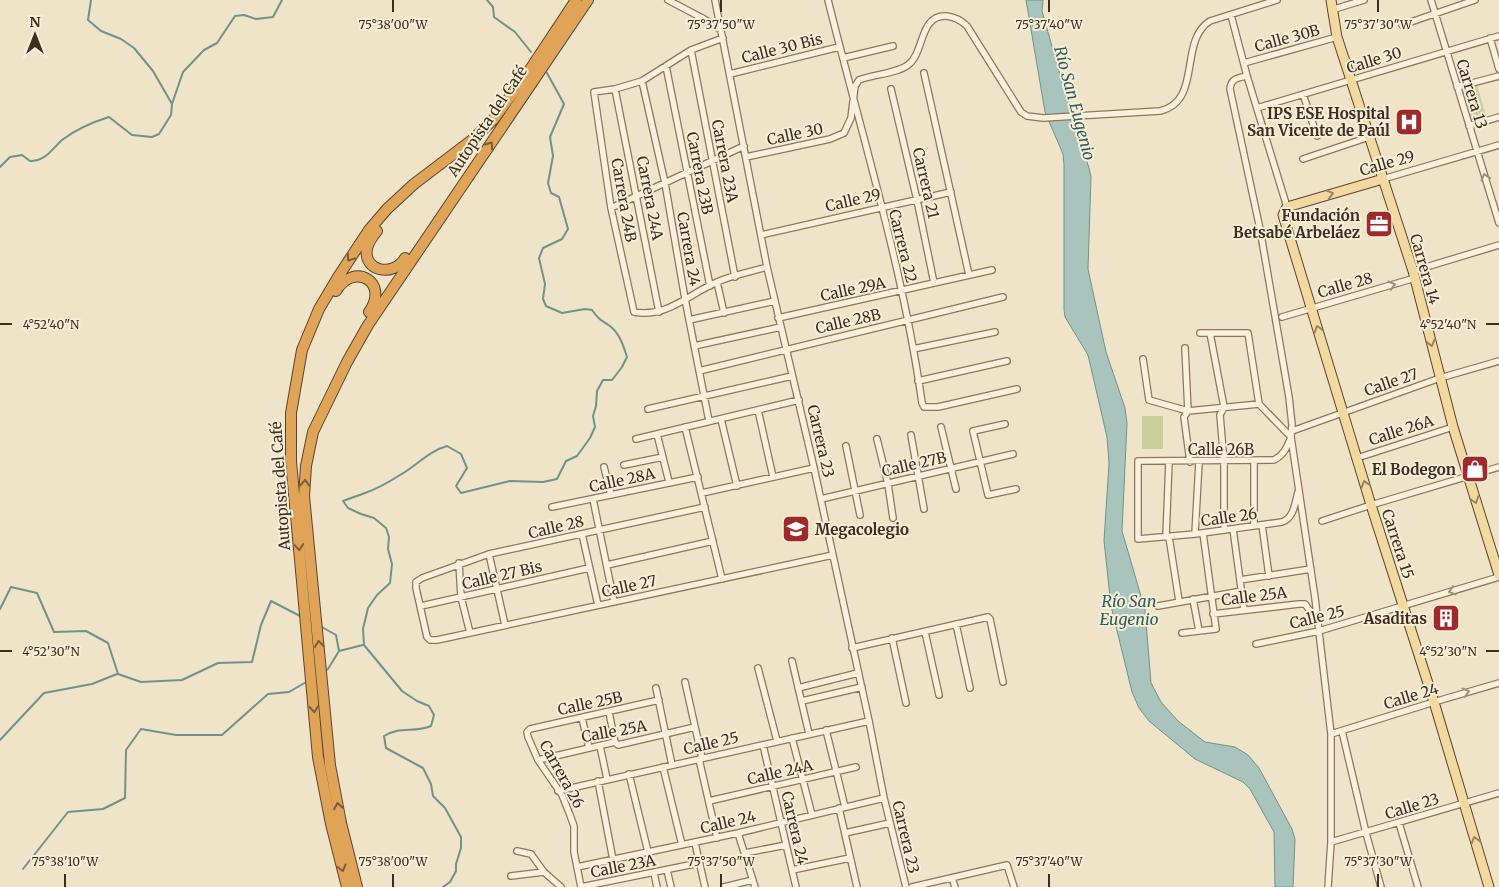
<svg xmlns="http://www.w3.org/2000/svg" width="1499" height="887" font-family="Merriweather,serif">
<rect width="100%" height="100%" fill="#f0e4c8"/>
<path fill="#c9cf9b" d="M1477,85l9,31 -15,4 -9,-30z
M1142,416h21v33h-21z"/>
<path fill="#a9c4bc" stroke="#6f938a" d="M1026,0h17l-1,11 28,99 19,58 2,9 -3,92 18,83 19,56 2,15 -5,108 23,79 6,73 10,19 17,19 27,21 30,5 13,8 11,13 33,61 3,10 -2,48h-18l-1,-55 -24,-43 -7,-7 -48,-23 -46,-38 -10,-13 -7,-16 -21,-86 -7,-65 5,-78 -2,-26 -19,-82 -23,-38 -1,-7v-145l-1,-11 -18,-42z"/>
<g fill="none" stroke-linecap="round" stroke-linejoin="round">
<path stroke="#6f938a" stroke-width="2" d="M91,0l-3,20 13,11 20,8 13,9 19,23 19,33
M487,0l6,7 1,10 21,15 16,20
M0,167l10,-10 12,-2 8,6c16,0 21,-11 32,-21 13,-10 31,-18 47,-23l23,18 20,2 7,-3 12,-19 1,-11 11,-32 21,-22 13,-7 18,-27 9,-1 12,4 17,-2 9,-17
M0,609l11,-22 26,6 17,39 32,-1 22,12 10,31 23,8 41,-2 36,-17 34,-1 9,-37 10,-24 31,16
M320,626l16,9 3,16
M325,671l3,-2 11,-18 24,-6
M0,740l44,-47 48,-9 25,-10
M23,869l45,-57 35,-3 22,-11 1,-48 15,-21 35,6h46l46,-41 21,-2 19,-11
M443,887l7,-5 6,-11v-7l5,-16v-11l-16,-29 -12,-12 -2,-12 -8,-16 -37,-20 -2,-12c15,-10 31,-3 47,-10l3,-11 -5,-9 -12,-5 -15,-10 -38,-46 -1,-16 5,-21 9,-13 13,-12 2,-19 -4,-15 1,-12 -3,-9 -12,-10 -13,-4 -13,-6 -5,-7c7,-3 15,-5 22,-8 12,-4 24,-11 35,-18 16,-9 29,-24 47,-29l14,8 6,14 -11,18 5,7 49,-12 33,1 14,-3 9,-18 11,-5 13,-18 5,-11 -2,-11 3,-10 1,-15 6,-11h9l10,-13 5,-10c-4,-12 -7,-23 -17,-31 -10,-7 -10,-5 -18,-16l-7,-1 -23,4 -16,-7 -3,-7 2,-15 -6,-26 4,-10 19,-9 6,-10 -9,-32 -8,-4 -3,-10 5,-27 -3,-19 14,-33 -17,-31"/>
<g stroke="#8d765c" stroke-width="8">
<path id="street" d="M668,0l36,19 16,10
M715,0l52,267 47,201 55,253 15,77 22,89
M828,0c33,133 75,267 94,403l2,4h14l79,-18
M1431,0l68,223
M1331,10l33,-10
M1231,15l16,61 40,131
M1402,25l73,-25
M723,38l-32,12 -49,31 -27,8 -21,3 17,116 23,104c32,6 54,-17 81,-29 16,-8 36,-11 52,-16
M1490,38l9,31
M691,50l44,227
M843,58l50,-12
M1244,63l93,-26
M666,66l44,220
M924,73l45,202
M730,74l109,-27
M1247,76c-9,2 -16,2 -17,13l30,140 29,168 3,28 -1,12 24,161 16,136v108l-3,45
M642,81l23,102 20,116 24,122
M1457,87l42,-11
M615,89l44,223
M891,89l26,111 17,83
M1303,94l14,42
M1257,108l242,-72
M1469,126l30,-9
M746,157l84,-18 14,-6 7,-15 4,-32 4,-6c14,-6 37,-6 49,-15 17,-13 11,-50 38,-49 9,1 15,4 21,10l54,86 6,4 16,2 117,-7c43,-10 18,-70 50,-90l67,-21
M1303,159l66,-22
M1383,179l116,-34
M611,208l133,-62
M761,235l190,-43
M1413,271l86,-26
M717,282l7,31
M1282,317l133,-39
M778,318l214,-48
M689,320l86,-19
M1200,333h48l11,71
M1210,333l14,74 -4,8 4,47v68
M694,346l87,-19
M1185,348l3,63 -4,6 6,45
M913,349l82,-17
M1143,359l6,41 39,11 71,-7 32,33c-4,10 -7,18 -17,23l-136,1v78l57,-5 87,-12c12,-4 13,-19 16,-30
M699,371l304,-74
M918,381l89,-20
M648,409l144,-33
M758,410l15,67
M721,419l16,67
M1005,424l-32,7 15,64 28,-6
M685,427l37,152
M941,427l15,62
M1292,431l148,-53 59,-17
M657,434l12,48
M911,435l13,74
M636,439l163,-39
M877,439l11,45 5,34
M846,446l14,69
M1357,458l96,-31
M1254,462v64
M624,465l39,-8
M604,467l7,28
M702,493l112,-25
M593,499l21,103
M821,499l192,-45
M552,507l146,-30
M705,507l-216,47 -67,24 -6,4v6l11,49 3,3h7l396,-85
M1322,521l49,-16 128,-38
M1262,525l7,51
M1233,529l11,81
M582,534l16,71
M1195,534l4,-72
M1166,537l3,-76
M1169,537l10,64
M489,554l16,71
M459,563l2,34 9,36
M607,565l106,-24
M1240,580l71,-11
M1193,599l6,32
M421,606l168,-38
M1158,606l84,-15
M1213,614l86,-10h6l11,15
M956,624l14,64
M925,632l14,63
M1182,633l34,-4 -13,-96
M892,638l14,65
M1256,644l63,-13 180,-54
M852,648l136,-31 2,2 13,63
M792,661l17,73
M758,668l19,73
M685,682l17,76
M656,688l16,77
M798,688l60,-15
M659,700l-129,29 -3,3 1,5 10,23 24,35 8,20 4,11v26l7,35 118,-24
M802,701l60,-14
M609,712l6,30
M582,718l7,30
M826,730l19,77
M1342,731l24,102 15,54
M1331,734l103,-32 65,-19
M792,738l20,77
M763,745l33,142
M600,746l7,33
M699,759l18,79
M538,760l77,-18 3,3 77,-18
M663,767l19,78
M629,774l19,78
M598,781l15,79
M558,791l311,-70
M709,801l147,-34
M839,808l18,79
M1399,823l19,64
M738,833l17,54
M845,833l45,-10
M1331,842l168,-49
M695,843l10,44
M517,851l14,3 13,18 17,15
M745,853l41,-8
M577,867l161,-34 146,-35
M667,870l4,17
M792,870l58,-12
M654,873l3,14
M511,876l33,-4
M952,878l3,9
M724,887l29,-7
M912,887l95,-22 7,22"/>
</g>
<g stroke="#5b4430" stroke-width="11">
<path id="primary" d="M1331,0l6,37 76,234 40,156 46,148
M1383,179l-96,28 -4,8 88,290 63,197 55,185"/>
</g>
<g stroke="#5b4430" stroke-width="12">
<path id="highway" d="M377,231c-4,5 -9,11 -10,18 -4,22 26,29 38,9
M336,291c18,-30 54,-9 33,21
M347,887l-16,-63 -13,-67 -27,-296v-48l11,-63 17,-41 19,-32 31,-47 18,-21 27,-25 58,-44 21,-20 38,-52 45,-68
M357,887l-16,-64 -11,-58 -26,-269 2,-30 7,-34 34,-70 21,-37 220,-325"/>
</g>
<use href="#street" stroke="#faf1dc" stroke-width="5.5"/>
<use href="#primary" stroke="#f3d9a0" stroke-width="9"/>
<use href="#highway" stroke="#e0a458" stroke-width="10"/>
</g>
<defs><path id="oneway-chevron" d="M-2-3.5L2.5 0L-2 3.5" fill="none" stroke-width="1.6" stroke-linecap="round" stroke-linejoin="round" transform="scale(1.25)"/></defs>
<g stroke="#7e5d36">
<use href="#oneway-chevron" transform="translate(490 145) rotate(-55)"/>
<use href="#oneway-chevron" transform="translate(350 258) rotate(124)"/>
<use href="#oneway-chevron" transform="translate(305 483) rotate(-88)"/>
<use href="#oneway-chevron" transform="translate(299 547) rotate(85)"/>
<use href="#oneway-chevron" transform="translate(319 644) rotate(-96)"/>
<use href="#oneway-chevron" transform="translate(314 709) rotate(85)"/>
<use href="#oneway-chevron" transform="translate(338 806) rotate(-100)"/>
<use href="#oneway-chevron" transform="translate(342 868) rotate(75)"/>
</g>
<g stroke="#9c907e">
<use href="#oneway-chevron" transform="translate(1485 177) rotate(-107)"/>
<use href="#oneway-chevron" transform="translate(1392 285) rotate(-16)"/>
<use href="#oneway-chevron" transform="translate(1452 591) rotate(163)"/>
<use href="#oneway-chevron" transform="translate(1466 692) rotate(-16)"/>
</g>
<g stroke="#988460">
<use href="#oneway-chevron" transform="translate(1330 194) rotate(-16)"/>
<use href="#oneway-chevron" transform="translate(1318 329) rotate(-107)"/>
<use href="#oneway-chevron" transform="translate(1431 343) rotate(76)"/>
<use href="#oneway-chevron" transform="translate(1365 484) rotate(-107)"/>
<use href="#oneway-chevron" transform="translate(1475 500) rotate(72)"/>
<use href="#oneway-chevron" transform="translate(1475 840) rotate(-107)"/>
</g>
<path fill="none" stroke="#3d2e20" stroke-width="2" d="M393,0v12M721,0v12M1049,0v12M1378,0v12M0,324h12M1486,324h13M0,651h12M1486,651h13M65,874v13M393,874v13M721,874v13M1049,874v13M1378,874v13"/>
<defs>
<g id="hospital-square" transform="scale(1.4375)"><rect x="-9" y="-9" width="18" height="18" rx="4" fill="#9e2a2b" stroke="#f7eed8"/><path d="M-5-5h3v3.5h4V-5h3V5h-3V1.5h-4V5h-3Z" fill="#fff"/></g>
<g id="office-square" transform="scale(1.4375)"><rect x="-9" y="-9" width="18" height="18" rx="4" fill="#9e2a2b" stroke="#f7eed8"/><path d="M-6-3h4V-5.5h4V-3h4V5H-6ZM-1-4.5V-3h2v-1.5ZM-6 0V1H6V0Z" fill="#fff"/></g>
<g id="shop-square" transform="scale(1.4375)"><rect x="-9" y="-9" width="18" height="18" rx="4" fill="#9e2a2b" stroke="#f7eed8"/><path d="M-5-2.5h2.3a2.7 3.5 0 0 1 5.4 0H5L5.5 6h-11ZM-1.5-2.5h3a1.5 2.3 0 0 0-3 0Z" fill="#fff"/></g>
<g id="school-square" transform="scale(1.4375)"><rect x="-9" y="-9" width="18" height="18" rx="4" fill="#9e2a2b" stroke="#f7eed8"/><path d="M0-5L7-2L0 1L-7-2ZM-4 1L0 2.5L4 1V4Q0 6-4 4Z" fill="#fff"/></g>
<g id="building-square" transform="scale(1.4375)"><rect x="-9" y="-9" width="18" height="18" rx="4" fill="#9e2a2b" stroke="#f7eed8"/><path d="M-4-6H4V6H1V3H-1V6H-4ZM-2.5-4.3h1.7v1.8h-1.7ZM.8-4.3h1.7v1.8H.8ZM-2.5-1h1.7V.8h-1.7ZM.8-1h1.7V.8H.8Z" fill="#fff"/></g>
</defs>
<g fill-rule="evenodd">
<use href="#hospital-square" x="1409" y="122"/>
<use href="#office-square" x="1379" y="224"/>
<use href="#shop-square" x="1475" y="469"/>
<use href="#school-square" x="796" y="529"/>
<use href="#building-square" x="1446" y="618"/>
</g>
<g text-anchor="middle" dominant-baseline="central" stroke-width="4" stroke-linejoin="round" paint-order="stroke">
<g font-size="15" fill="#3d2e20" stroke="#f7eed8">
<text transform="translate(1287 38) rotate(-15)">Calle 30B</text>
<text transform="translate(782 48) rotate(-14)">Calle 30 Bis</text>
<text transform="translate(1374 60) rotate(-17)">Calle 30</text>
<text transform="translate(1472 94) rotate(73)">Carrera 13</text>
<text transform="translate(487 121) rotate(-56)">Autopista del Café</text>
<text transform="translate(795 134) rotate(-12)">Calle 30</text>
<text transform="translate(725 161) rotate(79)">Carrera 23A</text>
<text transform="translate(1387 163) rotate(-16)">Calle 29</text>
<text transform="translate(700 173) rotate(79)">Carrera 23B</text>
<text transform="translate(926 183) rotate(77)">Carrera 21</text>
<text transform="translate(650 198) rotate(79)">Carrera 24A</text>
<text transform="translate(624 200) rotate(80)">Carrera 24B</text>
<text transform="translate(853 200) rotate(-13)">Calle 29</text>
<text transform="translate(903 246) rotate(76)">Carrera 22</text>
<text transform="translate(689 249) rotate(80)">Carrera 24</text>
<text transform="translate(1425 269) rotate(74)">Carrera 14</text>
<text transform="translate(1345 285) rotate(-16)">Calle 28</text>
<text transform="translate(853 289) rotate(-12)">Calle 29A</text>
<text transform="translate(848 321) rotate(-13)">Calle 28B</text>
<text transform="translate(1391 382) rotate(-19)">Calle 27</text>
<text transform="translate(1401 430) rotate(-18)">Calle 26A</text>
<text transform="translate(821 441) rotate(77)">Carrera 23</text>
<text x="1221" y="449">Calle 26B</text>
<text transform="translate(914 464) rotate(-13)">Calle 27B</text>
<text transform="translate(622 480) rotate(-12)">Calle 28A</text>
<text transform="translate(280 486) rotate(-94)">Autopista del Café</text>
<text transform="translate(1229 517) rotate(-8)">Calle 26</text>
<text transform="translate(556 527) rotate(-13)">Calle 28</text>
<text transform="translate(1398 544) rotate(72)">Carrera 15</text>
<text transform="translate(502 575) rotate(-13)">Calle 27 Bis</text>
<text transform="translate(629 586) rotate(-12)">Calle 27</text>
<text transform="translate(1254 596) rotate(-7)">Calle 25A</text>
<text transform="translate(1317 617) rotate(-14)">Calle 25</text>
<text transform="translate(1411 696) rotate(-17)">Calle 24</text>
<text transform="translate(590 703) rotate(-12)">Calle 25B</text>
<text transform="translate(614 731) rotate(-10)">Calle 25A</text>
<text transform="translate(711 743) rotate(-13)">Calle 25</text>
<text transform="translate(780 772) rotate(-13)">Calle 24A</text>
<text transform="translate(562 774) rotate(61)">Carrera 26</text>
<text transform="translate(1412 806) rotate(-17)">Calle 23</text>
<text transform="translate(728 822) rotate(-13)">Calle 24</text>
<text transform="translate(795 828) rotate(77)">Carrera 24</text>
<text transform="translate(906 837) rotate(77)">Carrera 23</text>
<text transform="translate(623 866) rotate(-11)">Calle 23A</text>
</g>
<g font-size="15" font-weight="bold" fill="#3d2e20" stroke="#f7eed8" text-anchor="end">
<text x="1390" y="113">IPS ESE Hospital<tspan x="1390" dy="17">San Vicente de Paúl</tspan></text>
<text x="1360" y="215">Fundación<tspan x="1360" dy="17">Betsabé Arbeláez</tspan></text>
<text x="1456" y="469">El Bodegon</text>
<text x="815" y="529" text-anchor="start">Megacolegio</text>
<text x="1427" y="618">Asaditas</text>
</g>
<g font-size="16" font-style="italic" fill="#2f5d5a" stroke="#f7eed8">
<text transform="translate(1075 103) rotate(75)">Río San Eugenio</text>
<text x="1129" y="601">Río San<tspan x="1129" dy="18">Eugenio</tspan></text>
</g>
</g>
<g font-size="12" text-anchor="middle" fill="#3d2e20" stroke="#f7eed8" stroke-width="4" stroke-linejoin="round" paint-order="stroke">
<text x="393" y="29">75°38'00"W</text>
<text x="721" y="29">75°37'50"W</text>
<text x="1049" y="29">75°37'40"W</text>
<text x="1378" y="29">75°37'30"W</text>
<text x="51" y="329">4°52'40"N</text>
<text x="1448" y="329">4°52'40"N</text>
<text x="51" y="656">4°52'30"N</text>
<text x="1448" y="656">4°52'30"N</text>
<text x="65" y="866">75°38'10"W</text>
<text x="393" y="866">75°38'00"W</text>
<text x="721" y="866">75°37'50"W</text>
<text x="1049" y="866">75°37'40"W</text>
<text x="1378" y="866">75°37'30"W</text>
</g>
<g transform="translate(35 35)" stroke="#f7eed8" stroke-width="4" paint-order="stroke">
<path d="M0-4L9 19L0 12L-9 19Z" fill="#3d2e20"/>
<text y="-8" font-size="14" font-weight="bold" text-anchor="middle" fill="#3d2e20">N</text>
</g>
</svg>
